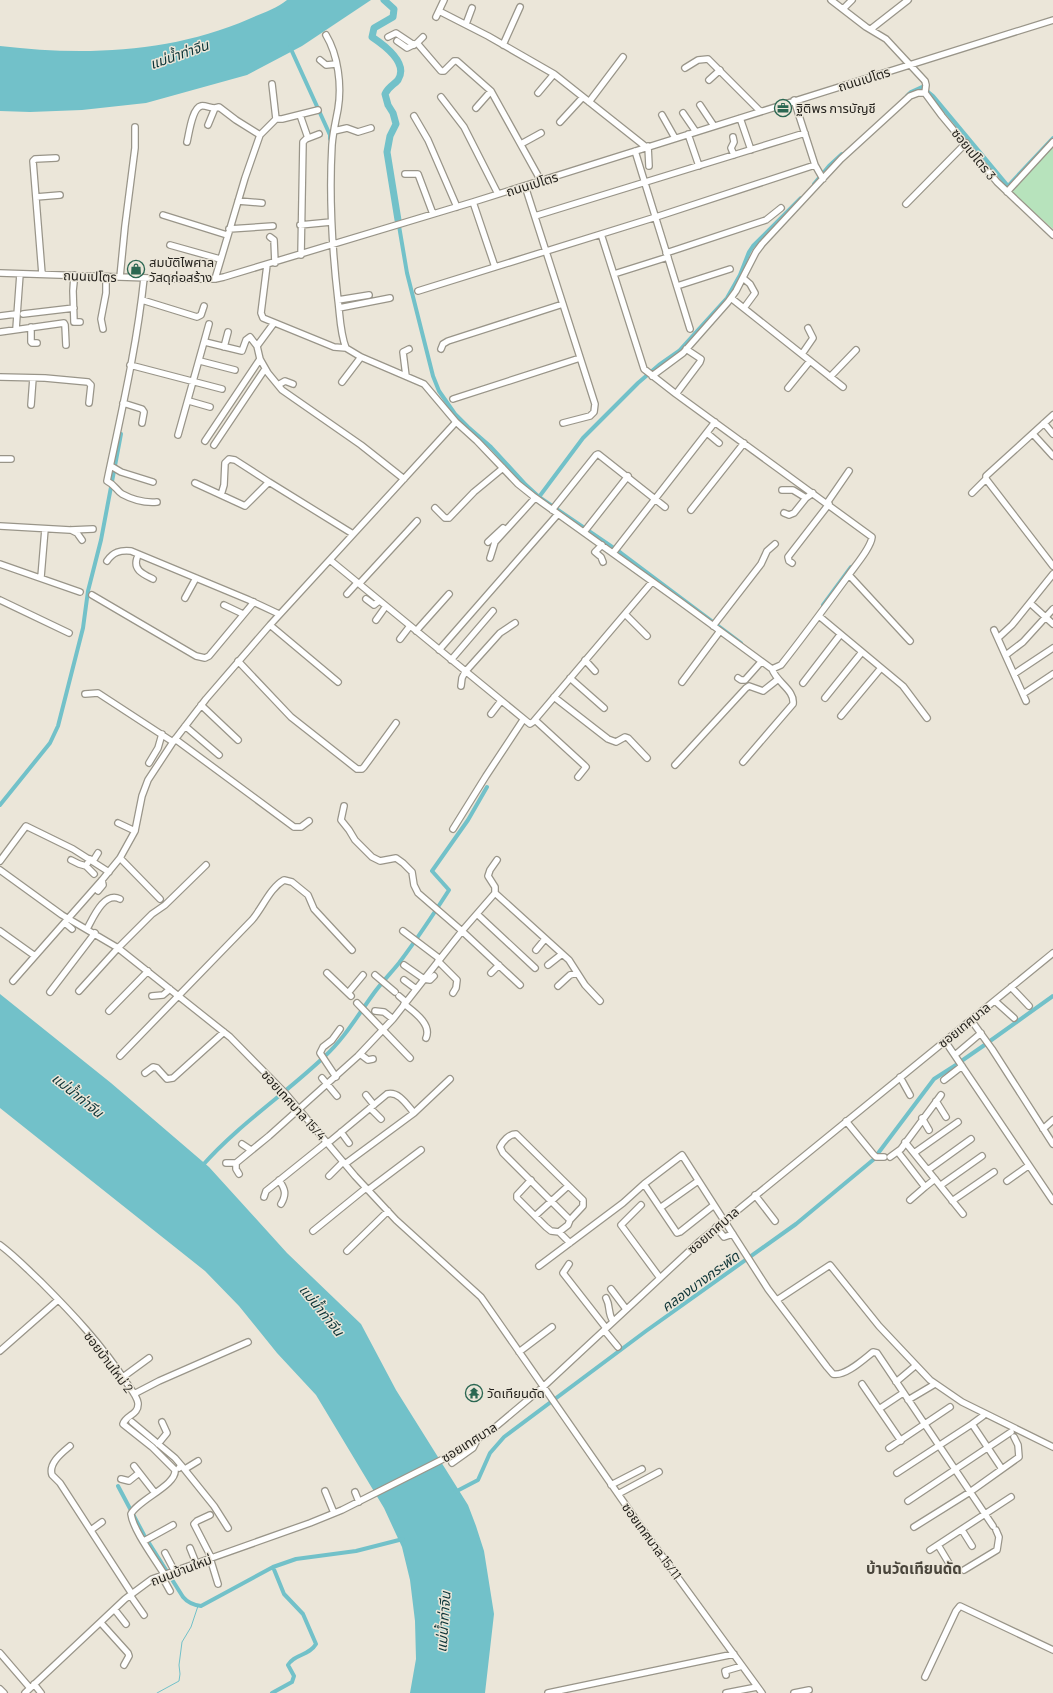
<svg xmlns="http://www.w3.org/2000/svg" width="1053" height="1693" font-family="Barlow,'Noto Sans Thai',sans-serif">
<rect width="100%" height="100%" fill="#ebe6d9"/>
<path fill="#b7e3bc" d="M1053,147v82l-43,-38z"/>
<path fill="#72c1c9" d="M287,0h84l-69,46 -55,29 -101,28 -64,7 -52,2 -30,-1v-65c84,10 171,7 249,-27 13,-6 27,-10 38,-19z
M0,994l111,89 98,84 78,86 74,71 35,66 72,115 8,21 8,25 10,63 -9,79h-75l6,-34 -1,-38 -5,-41 -8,-33 -18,-39 -68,-113 -39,-42 -38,-47 -34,-35 -205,-163z"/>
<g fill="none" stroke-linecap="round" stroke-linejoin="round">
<path stroke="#72c1c9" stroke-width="1" d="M157,1693l22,-12 1,-7 -1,-9 3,-23 9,-15 7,-21"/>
<path stroke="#72c1c9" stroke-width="4" d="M290,47l40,88v4
M907,96l4,-4 11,-5 11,9 75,90 45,-48
M814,184l15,-18 13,-12
M398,220l9,53 26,103 6,15 16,23 13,13 23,20 35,38 13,12 82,56 120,90
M539,497l44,-59 55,-55 21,-18 20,-14 48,-53 13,-23 9,-23 4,-6 48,-48
M823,605l28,-38
M0,805l50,-62 8,-17 25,-98 5,-37 13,-51 20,-106
M990,1041l63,-45
M960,1062l26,-18
M202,1166c36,-41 82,-71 122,-109 20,-18 34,-42 50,-64 8,-11 17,-20 25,-30 18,-24 34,-48 50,-73l-17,-19 36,-51 19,-33
M118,1486l26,49 39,62c5,6 10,8 18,9l72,-39 23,-8 60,-8 47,-12
M455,1492l23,-12 12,-27 14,-16 142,-106 150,-107 77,-64 61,-81 25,-16
M272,1693l20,-11 2,-6 -6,-11c6,-11 21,-9 28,-21l-13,-30 -19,-20 -11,-27"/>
<path stroke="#72c1c9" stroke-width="7" d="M384,0l10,9 -1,8 -19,11 -2,9c12,8 37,26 26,43 -4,5 -9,6 -13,14l3,11 5,8 3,11 -6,12 -3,16 11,68"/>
<g stroke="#999589" stroke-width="8">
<path id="minor" d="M831,0l35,27 20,12 39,42 1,4 -1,8 17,23 55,66 56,53
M843,9l9,-9
M439,11l49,25 66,38 92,73
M436,17l8,-17
M466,24l6,-16
M871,29l37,-29
M326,35c12,20 16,50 12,74 -2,11 -5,23 -6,36 -3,52 0,103 6,155 2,15 2,33 8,48l15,9 63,27 32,38 21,19 41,43 15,12 145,104 94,69 9,-4c23,-29 45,-59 67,-89 6,-9 23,-28 24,-39l-196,-143 -32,-25 -43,-135
M388,37l8,-4 18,12
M397,41l10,7 10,-5 6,-6
M417,43l24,28h3l10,-10h3l34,30 50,90
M503,45l17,-38
M320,60l6,5 10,-1
M685,68l13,-8 10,-1 52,52
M709,80l11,-10
M538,93l16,-19
M441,97l23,30 34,67
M794,100l21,65 8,14
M589,102l34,-45
M700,105l14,21
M476,108l15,-17
M683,113l13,19
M300,115l8,23
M662,115l13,23
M414,116l14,24 29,67
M740,118l11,32
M276,119h6l36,-9
M560,122l23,-25
M208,125l7,-17 4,-1 17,13 24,15
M334,131l13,-3 11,4 13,-4
M688,134l11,32
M733,137l1,5 -3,6 3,7
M187,142c2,-8 5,-34 14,-36 4,-1 9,2 14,2
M521,144l20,-11
M648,146l1,20
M635,151l55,178
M405,174h13l15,40
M525,186l70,218 -1,8 -4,4 -27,7
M1007,192l46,-50
M36,197l24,-2
M238,201l24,2
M473,202l22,65
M906,204l60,-61
M163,215l64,20
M535,216l270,-83
M300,225l31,-3
M229,229l44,-3
M270,237l4,3 1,23
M170,245l50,14
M666,253l100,-33 15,-12
M301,255l2,-113 3,-3 13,-5
M267,265l-6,48 2,5 71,29 12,1
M0,273l179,6h36l9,-2 249,-75 580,-182
M42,274l-9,-113 2,-2 21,-1
M614,274l54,-17
M120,277l5,-51 10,-78v-21
M144,278c-7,68 -23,136 -37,203 8,4 9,9 15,13 11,6 23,9 35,8
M743,278l7,6 5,9 -11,15
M215,279l30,-101 15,-43 16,-16 -4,-35
M74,282l-1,9 1,-16
M677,286l53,-17
M73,291l1,31h6
M418,291l238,-74 159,-52
M731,298l112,89
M142,300l55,17 4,-2 3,-9
M338,300l31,-5
M339,308l51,-10
M23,314l51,-6
M0,316l16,-2
M274,323l-17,23 3,13 8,14 14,17 79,55 43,34
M31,327v15l1,1h5
M16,329l4,-55
M103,329l-2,-10 5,-26v-16
M0,332l64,-9 1,2 1,20
M205,342l37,9 4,-11 4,-3 7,9
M224,347l4,-15
M441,349l2,-5 5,-3 115,-37
M802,354l11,-16 -5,-10
M200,361l35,9
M130,365l92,24
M406,376l-3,-24 6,-3
M652,376l31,-23 45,-51 8,-11 20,-39 6,-8 79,-85 69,-63 8,-3h7
M0,377l45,1 43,4 3,3 -2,18
M830,377l26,-27
M342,382l19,-25
M278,385l7,-4 8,3
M788,388l22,-27
M676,394l24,-32 1,-3 -15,-10
M453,399l127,-41
M189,401l21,6
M123,403l19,6 2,3 -2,11
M31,405l2,-27
M1044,423l9,11
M707,433l12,10
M1033,434l20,22
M178,435l31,-111
M205,441l55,-82
M214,445l51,-76
M0,459h11
M111,466l10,6 32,10
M986,479l67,87
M195,483l50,23 24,-24 84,52
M782,490h11l13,8 7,-5
M972,493l14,-14v-3l67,-61
M221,495l3,-10 1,-22 4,-4 6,1 34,22
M827,503l22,-32
M435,508l10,10h4l25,-26 29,-24
M552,510l44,-55 2,-1 67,53
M691,510l53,-67
M784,513l5,2 5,-2 12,-15
M0,526l70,4 23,-1
M71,530l6,3 5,7
M584,532l44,-56
M488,542l15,-14
M602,545l-7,7 6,5 2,5
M613,553l102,-131
M137,558c-4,12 6,16 16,21
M490,558l5,-16 40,-44
M330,560l200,164 3,-2 119,-140
M107,561c6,-9 13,-11 24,-10l118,49 30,14
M792,563l-3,-2 -1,-4 41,-53
M0,564l80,28
M849,575l61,66
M41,577l4,-48
M359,584l58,-63
M347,594l10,-11
M92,595l104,61 9,2 4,-2 45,-54
M185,598l11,-20
M366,599l8,6 5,-4
M0,600l69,33
M1030,603l23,21
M224,605l19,9
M625,614l22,22
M819,616l84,70 24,32
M376,620l10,-14
M270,625l68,57
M713,626l48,-62 6,-13 8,-7
M994,630l32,71
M416,631l33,-37
M998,638l14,-13 41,-51
M400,639l10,-13
M439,650l119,-136
M1006,655l17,-13 30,-33
M451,660l42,-49
M585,660l10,11
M238,661l53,56 66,52h5l2,-2 32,-44
M1014,674l39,-26
M570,678l34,30
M738,678l3,2h4l16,-18
M682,682l38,-51
M803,683l37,-48
M461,686l1,-8 3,-6 35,-39 15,-10
M85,694l13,-1 75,49
M1023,694l30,-20
M554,697l54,42 8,3 9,-5 3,1 19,20
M825,698l37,-46
M201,705l37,35
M491,714l10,-13
M841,716l40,-48
M535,720l49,45 2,2 -8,10
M185,726l34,29
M175,739l119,88h7l8,-6
M743,762l50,-58c2,-14 -16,-21 -21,-35
M149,763l9,-15 4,-14
M675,765l71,-77 3,-2 14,5 14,-11
M344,806l-3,14 8,10 6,10 17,17 8,4 16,-3 7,5 9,9 2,13 4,8 44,38 58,54
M118,823l17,8
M453,829l33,-53 37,-56
M120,858l40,41
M71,860l8,4 7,2 4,-7
M0,861l26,-35 47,23 36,23
M93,861l5,-8
M86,866l8,8
M0,870l62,45 56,33 112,89 56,57 69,82 41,44 85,77 160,230 121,166
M98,891l5,-6 -1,-5
M495,893l74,67 16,25 15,16
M477,914l58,54
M65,923l7,6
M87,929c6,-11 17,-38 33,-30
M0,931l35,25
M403,931l37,28
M536,950l9,-11
M438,961l19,19 -1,8 -3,5
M404,965l20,14 6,1 4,-4
M548,965l14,-11
M327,973l24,23
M491,973l8,-8
M375,975l20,17
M404,980l12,9
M13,981l89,-101 18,-22 15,-27 7,-35 6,-16 25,-38 33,-43 64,-74 186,-203
M558,986l12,-11 7,-2
M1011,987l18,19
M79,991l39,-43 34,-34 13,-9 41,-40
M50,992l45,-59
M348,993l15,-18
M152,996l11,-1 7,-6
M399,996l7,6
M995,1001l19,17
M357,1003l53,55
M404,1004c10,8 28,20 22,34
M109,1011l39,-40
M375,1011l9,1 9,7
M971,1020l21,29 61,95
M945,1041l108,160
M360,1054l8,6 5,-1
M955,1055l26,-22
M120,1056l132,-136c11,-13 18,-32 32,-40l8,2 16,13 6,14 38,41
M145,1073l8,-6 4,1 10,11 6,-1 51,-46
M336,1077l-16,-24 3,-6 9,-7 8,-11
M900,1077l10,18
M322,1078l15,18
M944,1080l18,-14
M366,1095l8,10
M936,1101l10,16
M370,1108l11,11
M922,1118l7,12
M846,1121l27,33 3,3h8
M1043,1129l10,-9
M341,1132l8,11
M905,1142l58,72
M328,1143l59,-49c12,-3 20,11 27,19
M242,1144l9,6
M898,1152l27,35 10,-8
M914,1153l44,-31
M890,1157l11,-8 40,-54
M226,1163h10l33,-27 89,-80 35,-37 69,-88 33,-38v-6l-7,-11 2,-6 7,-10
M236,1163v6l3,5
M345,1164l69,-51 36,-34
M928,1170l43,-31
M329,1176l14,-14
M279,1180c6,9 8,14 2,24
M531,1180l-14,15v3l29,29 5,4 8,1 11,11
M1007,1181l21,-15
M644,1184l33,49 3,-1 34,-27
M941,1185l41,-29
M368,1190l53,-40
M755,1195l20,26
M264,1197l2,-6 61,-49
M910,1200l15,-13
M952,1201l42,-29
M641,1205l-20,20 39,53
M660,1208l38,-27
M535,1216l33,-30
M716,1227l8,10 9,-3
M313,1231l53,-43
M559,1232l9,-7 2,-5 -67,-67 -3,-6c3,-6 9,-13 16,-13l67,66v6l-13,14
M0,1245c15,11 28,25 41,37 31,31 61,63 85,100 4,6 11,14 12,21 1,12 -12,12 -15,21l29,23 23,23c2,15 -37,30 -44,44 2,16 24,45 33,60
M347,1251l41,-40
M569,1264l-6,9 43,55
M539,1266l84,-63 21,-19 38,-29 86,134 59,78 6,7c12,3 31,-15 40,-22l4,1 116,173
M611,1289l15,20
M606,1298c5,9 1,14 7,23
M777,1300l53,-35 49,61 51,54 32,22 91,45
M604,1330l14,17
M0,1351l58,-51
M519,1352l33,-25
M123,1377l26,-19
M896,1382l19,-16
M862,1384l39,57
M134,1394l25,-13 89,-39
M908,1400l27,-16
M879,1409l24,-16
M983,1416l-11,8 30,45
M132,1422l43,36 6,7 -2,3
M158,1444l9,-11 -5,-11
M70,1446c-7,6 -22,17 -18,29l8,8 72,111
M889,1448l61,-41
M452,1463l21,-15 4,-8
M181,1465l33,41 14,22
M134,1466l21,27
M185,1469l13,-8
M897,1473l75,-49
M121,1479l8,2 10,-8
M611,1485l31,-16
M325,1491l9,22
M355,1492l4,10
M618,1494l41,-22
M908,1501l103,-69
M210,1515l-13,6 -3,3 17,33
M914,1527l56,-35 49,-35 -1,-12 -4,-8
M91,1530l11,-8
M962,1530l10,16
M144,1541l29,-16
M938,1545l12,20
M190,1548l6,15
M930,1550l81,-53
M165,1553l9,17
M210,1558l8,26
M964,1570l33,-20 2,-13 -3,-7
M165,1582l5,9
M130,1595l14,20
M115,1610l11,14
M101,1623l27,30 1,3 -5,9
M0,1653l30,35
M726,1675l-1,-4 17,-5
M925,1677l31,-66 4,-5 93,44
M34,1684l7,9
M0,1689l4,4
M25,1693l100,-94 27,-20 158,-56 32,-13 117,-59 34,-22 50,-42 157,-146 353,-288
M548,1693l186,-39
M726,1693l31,-6
M794,1693l15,-3"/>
</g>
<use href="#minor" stroke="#fff" stroke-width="5.5"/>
</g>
<defs>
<g id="office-ring" transform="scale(0.9)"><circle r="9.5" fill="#ebe6d9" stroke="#2b6752" stroke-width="1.5"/><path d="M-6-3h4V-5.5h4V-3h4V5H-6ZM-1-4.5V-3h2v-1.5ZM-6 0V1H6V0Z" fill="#2b6752"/></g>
<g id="shop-ring" transform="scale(0.9)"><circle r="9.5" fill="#ebe6d9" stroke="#2b6752" stroke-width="1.5"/><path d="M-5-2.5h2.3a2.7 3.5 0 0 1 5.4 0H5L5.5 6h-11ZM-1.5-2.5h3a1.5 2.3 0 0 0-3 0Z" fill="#2b6752"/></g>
<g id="temple-ring" transform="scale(0.9)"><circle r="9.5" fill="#ebe6d9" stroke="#2b6752" stroke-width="1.5"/><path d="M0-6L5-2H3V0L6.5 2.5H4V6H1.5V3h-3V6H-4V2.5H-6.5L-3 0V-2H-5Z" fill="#2b6752"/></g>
</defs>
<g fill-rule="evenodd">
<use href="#office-ring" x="783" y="108"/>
<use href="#shop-ring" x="136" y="269"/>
<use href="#temple-ring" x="474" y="1393"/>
</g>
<g text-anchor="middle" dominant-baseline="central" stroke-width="3" stroke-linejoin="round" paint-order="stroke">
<g font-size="13" fill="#24221d" stroke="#ebe6d9">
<text transform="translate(864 79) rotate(-17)">ถนนเปโตร</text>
<text transform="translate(974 154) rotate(51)">ซอยเปโตร 3</text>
<text transform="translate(532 184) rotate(-17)">ถนนเปโตร</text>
<text transform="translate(90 276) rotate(2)">ถนนเปโตร</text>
<text transform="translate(964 1025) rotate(-39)">ซอยเทศบาล</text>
<text transform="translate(294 1105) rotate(48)">ซอยเทศบาล 15/4</text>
<text transform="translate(713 1230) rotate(-41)">ซอยเทศบาล</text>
<text transform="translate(109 1362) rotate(53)">ซอยบ้านใหม่ 2</text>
<text transform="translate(469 1442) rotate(-32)">ซอยเทศบาล</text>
<text transform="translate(652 1541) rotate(54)">ซอยเทศบาล 15/11</text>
<text transform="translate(181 1570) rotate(-21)">ถนนบ้านใหม่</text>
</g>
<g font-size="13" fill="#24221d" stroke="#ebe6d9" text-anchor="start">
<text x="796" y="108">ฐิติพร การบัญชี</text>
<text x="149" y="262">สมบัติไพศาล<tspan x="149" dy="15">วัสดุก่อสร้าง</tspan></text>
<text x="487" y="1393">วัดเทียนดัด</text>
</g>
<g font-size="14" font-style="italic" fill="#0c3437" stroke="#ebe6d9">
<text transform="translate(179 54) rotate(-19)">แม่น้ำท่าจีน</text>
<text transform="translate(78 1095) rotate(39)">แม่น้ำท่าจีน</text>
<text transform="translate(700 1281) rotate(-36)">คลองบางกระพัด</text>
<text transform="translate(322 1310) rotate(51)">แม่น้ำท่าจีน</text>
<text transform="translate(443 1622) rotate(-86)">แม่น้ำท่าจีน</text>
</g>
<g font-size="15" font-weight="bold" fill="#49453b" stroke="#ebe6d9">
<text x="914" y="1568">บ้านวัดเทียนดัด</text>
</g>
</g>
</svg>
